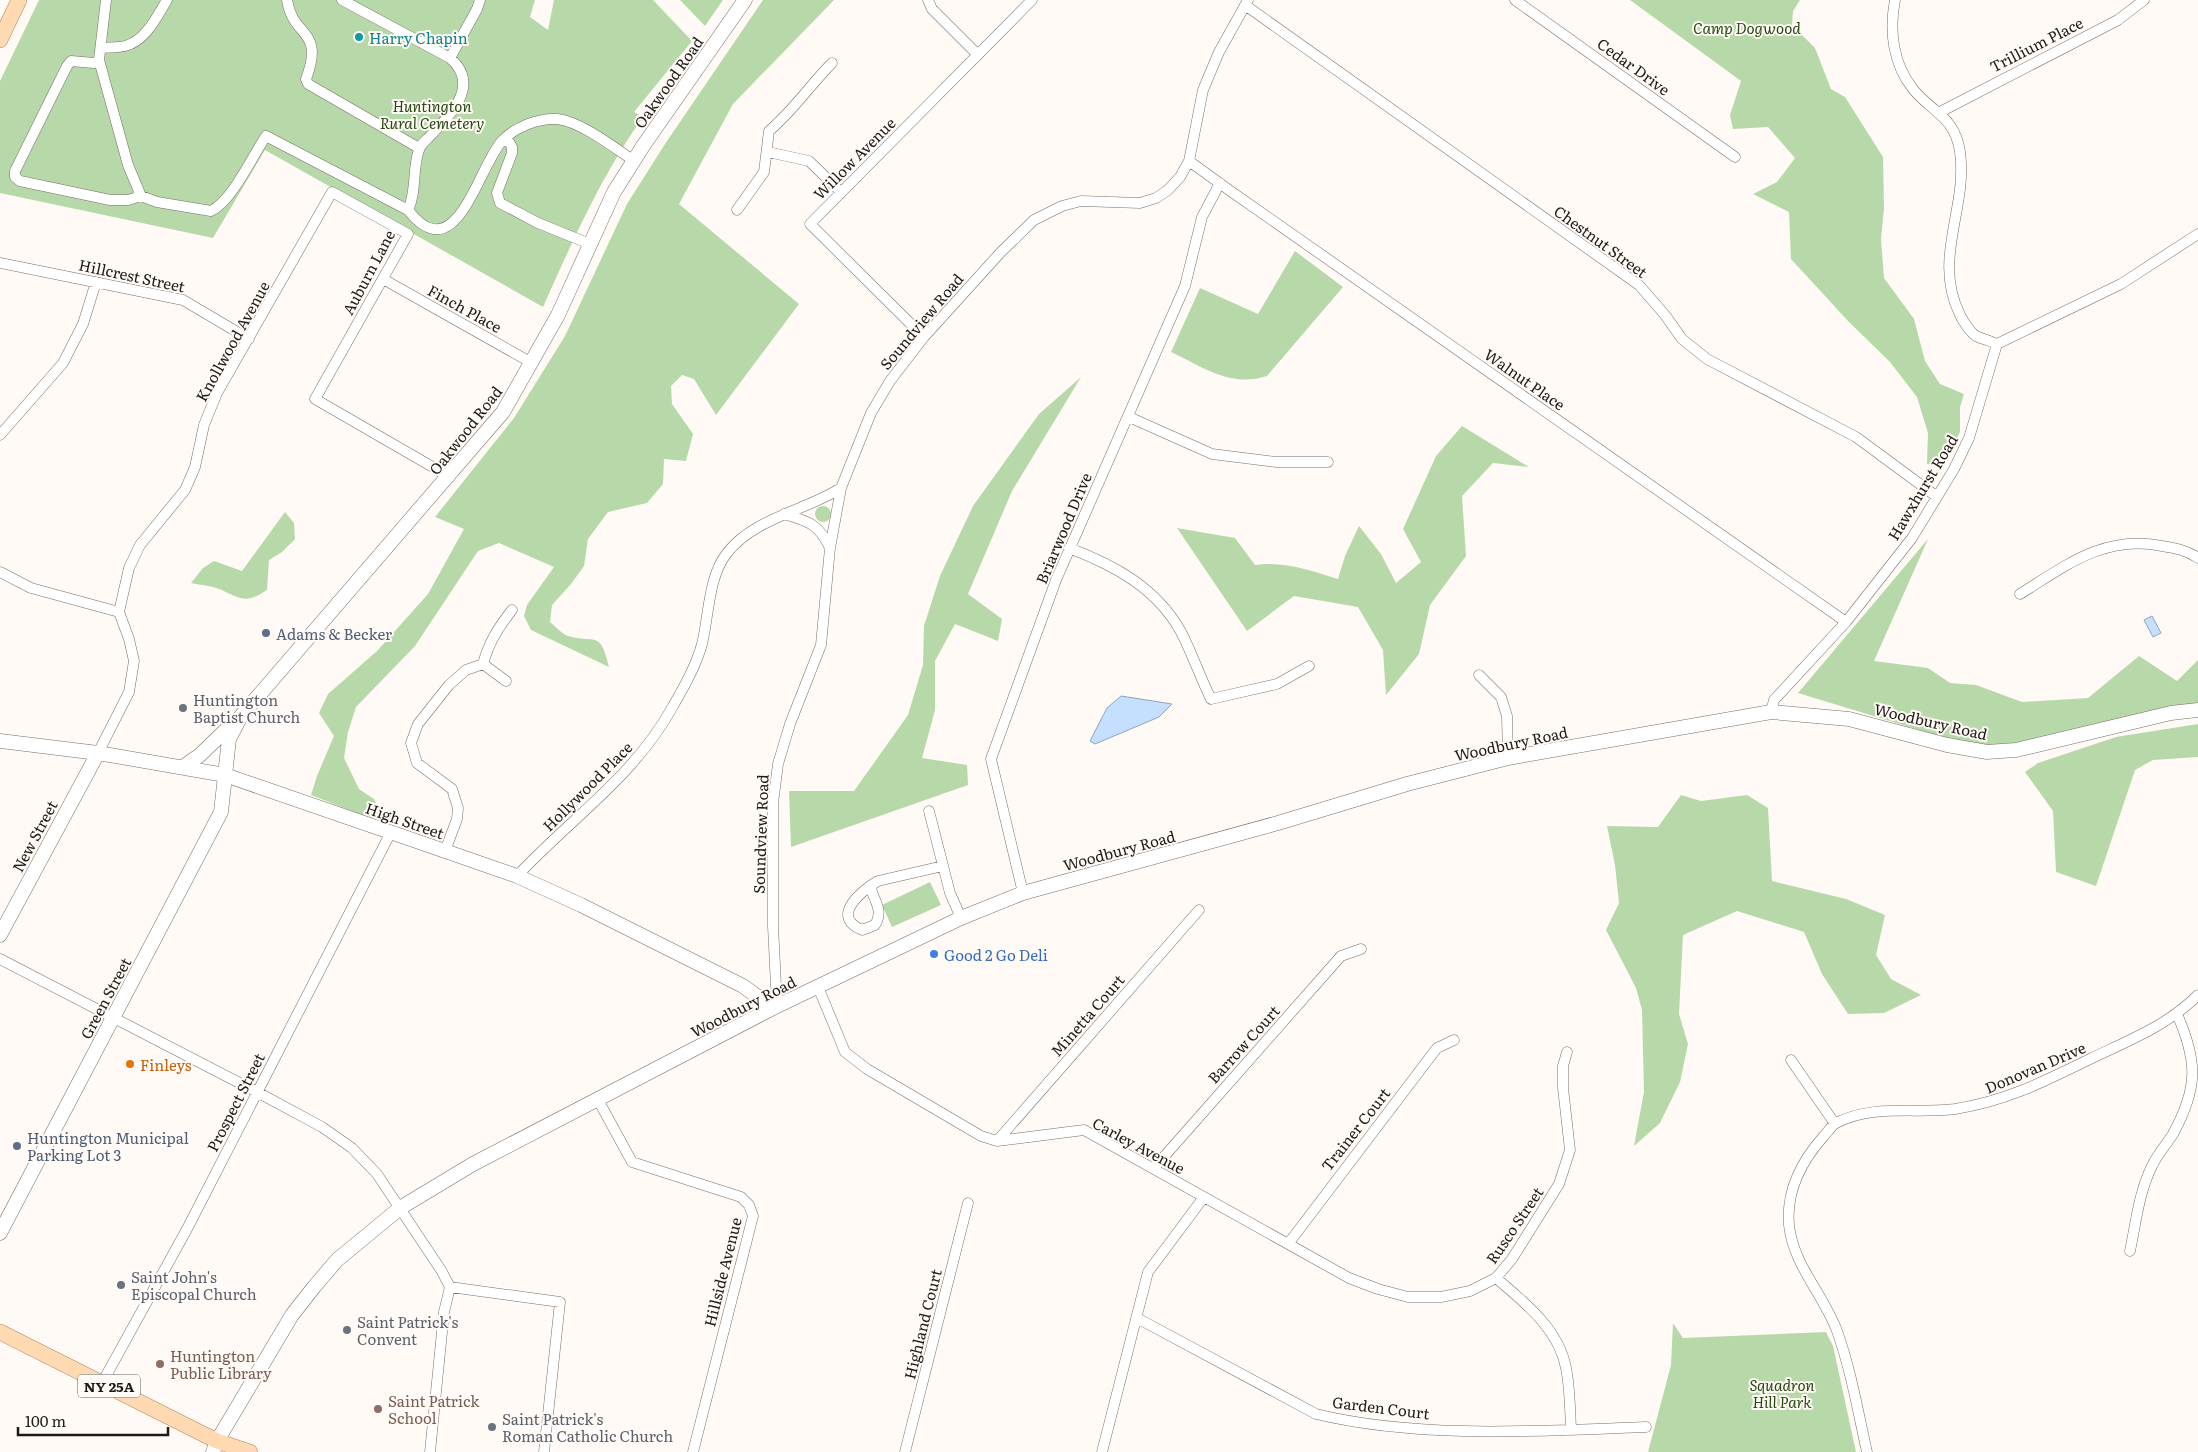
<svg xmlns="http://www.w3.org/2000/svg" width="2198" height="1452" font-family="Literata,serif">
<rect width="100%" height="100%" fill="#fffaf5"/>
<path fill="#b7d9a9" d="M39,0h496l-5,17 18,13 6,-30h99l39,41 -58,71 9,5c-42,59 -71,125 -100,190l-278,-157 -52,88 -213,-45v-112z
M680,0h43l-18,26z
M763,0h71l-101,104 -54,100 120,100 -83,111 -22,-36 -12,-4 -11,11 1,18 21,30 -7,27 -22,-2 -1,25 -16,19 -39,9 -20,27 -4,27 -13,18 -19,21 -2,17c5,4 12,12 18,14 28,8 32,-7 41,31l-78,-37 -7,-14 3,-11 27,-38 -55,-24 -21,8 -63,95 -59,61 -8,25 -4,26 15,31 15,10 8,18 -13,1 -58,-23 6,-19 17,-40 -15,-23 9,-19 49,-43 51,-57 36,-65 -29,-12 79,-99 51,-82 62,-132 38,-60z
M1630,0h170l-7,11 -1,14 23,23 16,41 14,8 38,60 1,51 -3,31 3,39 30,41 11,42 15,23 24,10 -4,13v25l-17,34 -16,-2 1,-31 -11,-36 -27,-35 -42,-41 -57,-62 -2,-47 -36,-18 24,-12 18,-24 -27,-31 -35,2 -3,-14 11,-34z
M1295,251l48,36 -76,89c-36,12 -64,-9 -96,-24l29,-64 58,26z
M1081,377l-69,114 -44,103 34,25 -4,22 -43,-17 -20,37v49l-13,48 45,7 1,20 -177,62 -2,-56h65l54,-76 15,-50 1,-39 16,-50 33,-70 66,-92z
M1462,426l67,41 -36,-4 -31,33 4,60 -36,49 -11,49 -33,41 -3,-45 -25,-43 -64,-11 -47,35 -70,-103 58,10 20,27c29,-4 56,6 83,14l7,-23 14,-30 22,28 15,29 25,-21 -18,-33 33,-73z
M815 514a8 8 0 1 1 16 0a8 8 0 1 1-16 0Z
M285,512l9,11 1,16 -13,13 -13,8 -2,30c-19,13 -26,10 -45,0 -9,-4 -21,-5 -31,-7l12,-15 11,-7 28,10z
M1928,539l-54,122 54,7 22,15 26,2 46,17 66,-4 51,-42 38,25 21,-21v48l-213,42 -187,-57z
M2198,724v33l-45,3 -18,10 -39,116 -40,-14 -3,-61 -28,-39 13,-9 78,-26z
M1681,795l20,6 46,-6 21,13 4,73 74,18 39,16 -9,40 15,24 30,16 -37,18 -36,1 -26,-40 -18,-42 -67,-21 -54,24 -4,79 9,30 -8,38 -20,41 -26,23 10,-54 -2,-82 -6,-22 -30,-58 13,-27 -4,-38 -8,-39 51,1z
M930,882l11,23 -49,22 -10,-22z
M1673,1323l10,15 143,-6 7,14 23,106h-208l23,-87z"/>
<path fill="#c4dfff" stroke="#92a4ba" d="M2152,616l9,17 -8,4 -9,-17z
M1121,696l51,8 -13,13 -64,27 -5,-3 17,-33z"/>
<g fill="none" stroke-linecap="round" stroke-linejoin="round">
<g stroke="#766f68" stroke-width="11">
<path id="street" d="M106,0l-7,60 -5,3 -23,-2 -4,5 -52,105v6l5,4 90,19h18l13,-4 16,6 54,9c21,-10 41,-54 55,-75l142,74c9,-19 4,-41 11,-60 1,-6 8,-10 12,-15 20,-21 50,-50 19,-77l-108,-58
M287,0c6,39 38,28 19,79l2,5 111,64
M928,0l4,9 46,46
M1515,0l220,157
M1895,0c-6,31 -2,64 18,89 18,23 42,27 47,63 8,57 -28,106 0,163 3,6 10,17 16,21 6,3 15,5 21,8
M1245,5l394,280 26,30 17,24 25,20 149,78 80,59
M101,48c8,-1 17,0 24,-2 21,-5 32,-30 42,-46
M450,58l27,-49 3,-9
M99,60l29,105 13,31
M1940,112l178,-92 26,-20
M506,137l6,10v6l-15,40 3,10 38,20 52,21
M768,152l41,9 32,31
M1189,161l40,29 617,432
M408,210c48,62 70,-43 94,-69 13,-14 36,-23 55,-22 23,2 58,29 77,42
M737,210l27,-38 5,-41c24,-20 41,-46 63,-68
M0,263l183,37 66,39
M383,279l149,84
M924,337l-114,-113 222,-224
M1129,417l83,37 64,8h52
M0,435l63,-72 20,-39 13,-42
M784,514c24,7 35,10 46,34
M1069,548c45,17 88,40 112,84 11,21 19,45 30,67l66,-15 32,-18
M0,572l31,16 88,24
M2020,594c45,-28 85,-60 142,-48 13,2 24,4 36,12
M483,664c6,-22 15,-36 29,-54
M483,664l23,17
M1479,675l22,22 6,19 1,42
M1771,712l3,-12 72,-78 66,-84 42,-69 15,-31 28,-94 124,-60 77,-50
M98,753l31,-61 5,-31 -5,-22 -10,-27 10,-44 11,-23 45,-55 10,-23 9,-42 13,-32 115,-201 76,42 -93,165 135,78
M929,811l21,82 11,25
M445,851l12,-32 1,-11 -6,-19 -35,-26 -6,-20 7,-19 31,-39 17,-15 17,-6
M517,876c53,-57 118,-100 156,-170 11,-19 23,-40 29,-62 7,-28 6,-67 25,-91 27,-35 78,-42 114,-65
M870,886c4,15 14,24 5,39l-13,5c-28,-12 -8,-32 8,-44z
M870,886l8,-5 65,-15
M1023,893l-32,-134 65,-179 129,-294 17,-69 18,-34
M0,959l257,133 65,35 30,21 25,26 64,96 9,17
M818,987l27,65 22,17 114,67 16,5 87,-11 265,148 29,11 30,8h33l29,-6 26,-13 16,-19 47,-75 11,-34 -7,-62v-22l4,-14
M779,1004l-3,-18 -3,-60v-123l5,-39 12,-40 31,-79 9,-97 11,-60 30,-75 19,-32 34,-44 77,-85 33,-32 28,-14 19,-5 59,2 16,-5 12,-8 12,-13 9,-16 14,-71 16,-38 29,-52
M1791,1060l44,64
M597,1098l35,64 109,35 8,8 4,11 -60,236
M997,1141l202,-231
M1154,1168l187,-212 20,-7
M1288,1244l149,-196 17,-8
M2130,1251c6,-29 9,-59 22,-85 5,-11 14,-21 21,-32 25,-46 25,-72 4,-120
M1496,1278c28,24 63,51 70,90 4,20 4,41 5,61
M450,1287l110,15 -16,150
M1137,1318l179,96c103,25 224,17 330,13
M102,1383l85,-154 204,-397
M430,1452l14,-140 6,-25
M905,1452l63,-249
M1102,1452l46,-180 56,-75
M1867,1452c-9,-40 -16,-82 -30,-121 -13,-36 -44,-66 -48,-106 -3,-34 12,-63 34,-88 4,-4 8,-11 13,-14 37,-19 79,-9 119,-14 52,-8 90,-28 137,-51 38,-18 76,-33 106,-63"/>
</g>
<g stroke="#766f68" stroke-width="15">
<path id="secondary" d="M0,741l98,12 127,22 220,76 72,25 64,29 162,81 30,22
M183,767l17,-12 33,-32
M0,935l98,-182
M0,1233l221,-421 8,-73 12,-23 262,-304 55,-97 56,-123 29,-46 102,-146
M213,1452l4,-11 75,-126 22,-28 23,-27 63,-52 73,-44 300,-156 188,-90 62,-25 255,-70 129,-39 101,-26 263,-46 78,7 98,26 40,7 29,-2 155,-37 27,-3"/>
</g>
<g stroke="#af865a" stroke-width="16">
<path id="primary" d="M0,40l19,-40
M0,1332l217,109 33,11"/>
</g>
<use href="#street" stroke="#fff" stroke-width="10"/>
<use href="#secondary" stroke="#fff" stroke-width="14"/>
<use href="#primary" stroke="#fed9b2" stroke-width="15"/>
</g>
<circle fill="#0f9aa8" stroke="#fffaf5" stroke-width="2" cx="359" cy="37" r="5"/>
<g fill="#5c6f8a" stroke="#fffaf5" stroke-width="2">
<circle cx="266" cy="633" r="5"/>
<circle cx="17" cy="1146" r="5"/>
</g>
<g fill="#6b7280" stroke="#fffaf5" stroke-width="2">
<circle cx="183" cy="708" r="5"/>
<circle cx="121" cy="1285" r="5"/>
<circle cx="347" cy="1330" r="5"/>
<circle cx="492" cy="1427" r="5"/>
</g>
<circle fill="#3f7fe0" stroke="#fffaf5" stroke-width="2" cx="934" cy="954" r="5"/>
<circle fill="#e8710a" stroke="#fffaf5" stroke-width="2" cx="130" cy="1064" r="5"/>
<g fill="#8d6e63" stroke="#fffaf5" stroke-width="2">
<circle cx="160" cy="1364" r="5"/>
<circle cx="378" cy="1409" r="5"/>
</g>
<g text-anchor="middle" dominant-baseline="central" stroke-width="4" stroke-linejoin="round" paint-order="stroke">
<rect fill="#fffaf5" stroke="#615d5a" stroke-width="1" x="78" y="1374.5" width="62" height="23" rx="4"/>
<g font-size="14" font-weight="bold" fill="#1d1a18">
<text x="109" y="1386">NY 25A</text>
</g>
<g font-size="15" font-style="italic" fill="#264a12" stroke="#fffaf5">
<text x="1747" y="27">Camp Dogwood</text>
<text x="432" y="105">Huntington<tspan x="432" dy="17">Rural Cemetery</tspan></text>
<text x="1782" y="1384">Squadron<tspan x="1782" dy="17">Hill Park</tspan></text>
</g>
<g font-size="15" fill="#0d838f" stroke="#fffaf5" text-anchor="start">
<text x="369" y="37">Harry Chapin</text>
</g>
<g font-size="15" fill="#1d1a18" stroke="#fffaf5">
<text transform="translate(2036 44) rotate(-27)">Trillium Place</text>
<text transform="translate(1634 66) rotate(36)">Cedar Drive</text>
<text transform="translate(668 82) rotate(-55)">Oakwood Road</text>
<text transform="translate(854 158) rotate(-45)">Willow Avenue</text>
<text transform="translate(1601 241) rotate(36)">Chestnut Street</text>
<text transform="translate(368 272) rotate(-62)">Auburn Lane</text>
<text transform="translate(132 275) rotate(12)">Hillcrest Street</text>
<text transform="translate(465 308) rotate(29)">Finch Place</text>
<text transform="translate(921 321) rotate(-50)">Soundview Road</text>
<text transform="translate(232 341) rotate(-61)">Knollwood Avenue</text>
<text transform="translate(1525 379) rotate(35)">Walnut Place</text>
<text transform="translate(465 430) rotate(-52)">Oakwood Road</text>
<text transform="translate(1922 487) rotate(-59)">Hawxhurst Road</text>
<text transform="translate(1063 528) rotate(-67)">Briarwood Drive</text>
<text transform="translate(1931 721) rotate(13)">Woodbury Road</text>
<text transform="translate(1511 743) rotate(-12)">Woodbury Road</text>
<text transform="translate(587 786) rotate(-45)">Hollywood Place</text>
<text transform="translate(405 820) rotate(19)">High Street</text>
<text transform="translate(760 834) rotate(-88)">Soundview Road</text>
<text transform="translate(34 836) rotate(-62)">New Street</text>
<text transform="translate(1119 850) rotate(-15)">Woodbury Road</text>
<text transform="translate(105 998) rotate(-62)">Green Street</text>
<text transform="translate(743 1006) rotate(-27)">Woodbury Road</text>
<text transform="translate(1087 1015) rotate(-49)">Minetta Court</text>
<text transform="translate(1243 1044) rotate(-48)">Barrow Court</text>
<text transform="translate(2035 1067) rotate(-23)">Donovan Drive</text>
<text transform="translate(235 1102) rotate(-63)">Prospect Street</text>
<text transform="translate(1355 1129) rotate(-52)">Trainer Court</text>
<text transform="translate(1139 1145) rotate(28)">Carley Avenue</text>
<text transform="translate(1514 1225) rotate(-56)">Rusco Street</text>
<text transform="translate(722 1272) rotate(-76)">Hillside Avenue</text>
<text transform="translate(922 1324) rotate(-76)">Highland Court</text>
<text transform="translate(1381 1407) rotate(7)">Garden Court</text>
</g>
<g font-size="15" fill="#4e5e75" stroke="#fffaf5" text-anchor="start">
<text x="276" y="633">Adams &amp; Becker</text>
<text x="27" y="1137">Huntington Municipal<tspan x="27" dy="17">Parking Lot 3</tspan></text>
</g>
<g font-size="15" fill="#5b616d" stroke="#fffaf5" text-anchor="start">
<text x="193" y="699">Huntington<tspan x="193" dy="17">Baptist Church</tspan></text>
<text x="131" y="1276">Saint John's<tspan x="131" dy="17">Episcopal Church</tspan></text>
<text x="357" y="1321">Saint Patrick's<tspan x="357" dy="17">Convent</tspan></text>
<text x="502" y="1418">Saint Patrick's<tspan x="502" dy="17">Roman Catholic Church</tspan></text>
</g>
<g font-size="15" fill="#366cbe" stroke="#fffaf5" text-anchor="start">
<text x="944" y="954">Good 2 Go Deli</text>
</g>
<g font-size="15" fill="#c56008" stroke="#fffaf5" text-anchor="start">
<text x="140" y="1064">Finleys</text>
</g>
<g font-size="15" fill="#785e54" stroke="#fffaf5" text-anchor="start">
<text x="170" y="1355">Huntington<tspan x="170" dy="17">Public Library</tspan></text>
<text x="388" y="1400">Saint Patrick<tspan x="388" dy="17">School</tspan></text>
</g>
</g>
<path d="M18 1427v8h150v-8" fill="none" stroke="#1d1a18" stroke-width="2.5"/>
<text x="25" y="1427" font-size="15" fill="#1d1a18" stroke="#fffaf5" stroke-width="4" paint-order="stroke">100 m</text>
</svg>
